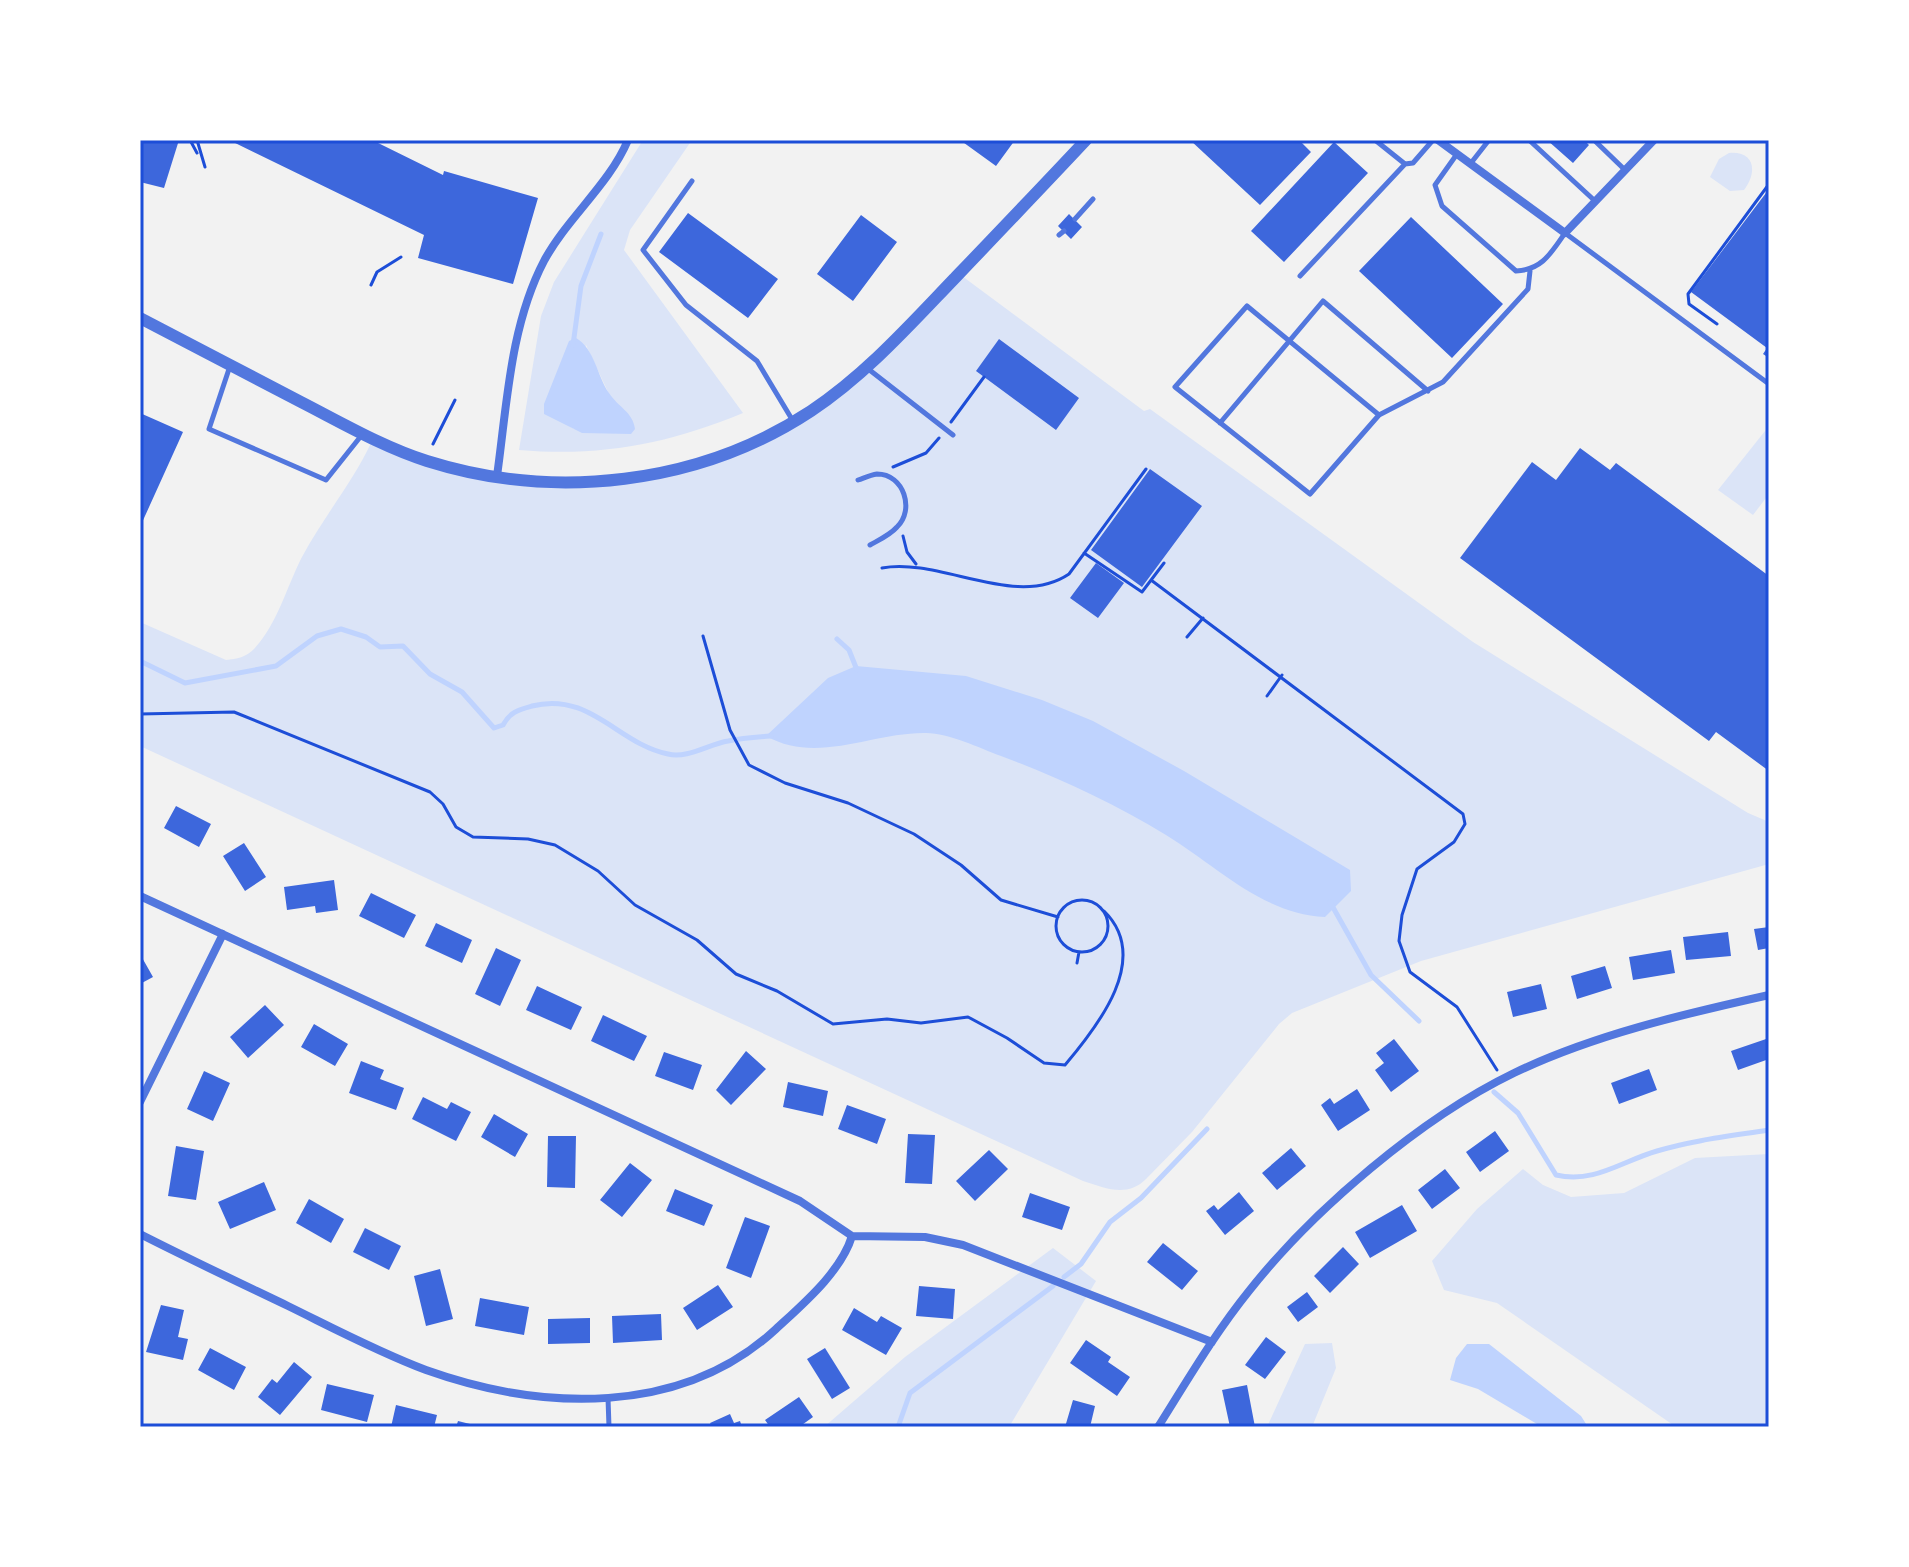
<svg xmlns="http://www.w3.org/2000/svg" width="1909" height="1567" font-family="'IBM Plex Sans',sans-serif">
<rect width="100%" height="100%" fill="#f2f2f2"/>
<path fill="#dbe4f7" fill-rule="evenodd" d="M643,140h49l-62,90 -6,20 119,163c-75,31 -142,44 -224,37l22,-134 13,-34zM586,345l23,49 -35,35 -9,-6z
M1729,153c27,-2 28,20 15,37l-14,1 -20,-14 9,-18z
M962,276l182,135 6,-2 323,233 275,171 21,9v42l-348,97 -129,52 -13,11 -87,108 -46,47c-19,19 -41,9 -63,2l-943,-435v-124l86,38c11,-1 20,-3 28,-11 23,-24 33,-63 48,-92 22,-41 51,-75 70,-116l53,20 134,23 133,-16 119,-54z
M1769,426v68l-16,21 -35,-25z
M1769,1154v273h-93l-179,-124 -53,-13 -12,-29 45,-52 46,-40 20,16 28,12 53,-4 71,-35z
M1053,1248l43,33 -87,146h-185l81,-70z
M1332,1343l4,25 -24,59h-45l38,-83z"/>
<path fill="#bfd3fe" d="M576,338c19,11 21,38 33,55 9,14 24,19 26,36l-4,5 -49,-1 -38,-19v-10l25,-63z
M856,666l110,10 76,24 51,21 91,50 166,99 1,21 -26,26c-63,-3 -108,-51 -159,-82 -51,-31 -108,-58 -165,-79 -22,-8 -52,-23 -75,-23 -54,-1 -109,32 -160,3l62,-58z
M1467,1344h22l92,72 7,11h-46l-64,-38 -28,-9 6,-22z"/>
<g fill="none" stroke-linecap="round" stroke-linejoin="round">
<path stroke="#bfd3fe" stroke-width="5" d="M573,345l8,-59 20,-52
M837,639l12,11 8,20
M140,661l45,22 91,-17 41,-30 24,-7 25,8 14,10 23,-1 27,28 32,18 32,36 9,-3c7,-13 15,-15 29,-19 58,-15 86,38 136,48 19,5 41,-10 60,-13 14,-3 28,-4 43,-5
M1330,902l41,73 48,46
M1494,1092l24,21 38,62c38,9 66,-14 101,-24 37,-11 74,-15 112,-21
M1064,1277l17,-13 29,-42 31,-24 66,-69
M898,1427l12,-34 143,-107"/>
</g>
<path fill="#3d67dc" d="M140,140h39l-15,48 -24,-6z
M229,140h143l71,35 1,-4 94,27 -25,86 -95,-26 6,-23z
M960,140h55l-19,26z
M1190,140h109l12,12 -51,53z
M1547,140h37l5,5 -16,18z
M1334,142l34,31 -84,89 -33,-31z
M1769,189v169l-6,-4 4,-6 -76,-56z
M688,213l90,66 -30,39 -89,-66z
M1069,214l13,13 -11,12 -13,-13z
M861,215l36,27 -44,59 -36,-27z
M1411,217l92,87 -51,54 -93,-87z
M999,339l80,59 -23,32 -80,-59z
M140,413l43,19 -43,95z
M1580,448l30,22 6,-7 153,113v195l-53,-39 -7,9 -249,-183 72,-96 24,18z
M1150,469l52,37 -60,81 -51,-37z
M1096,563l28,20 -26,35 -28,-20z
M176,806l35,18 -12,23 -35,-19z
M244,843l22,34 -21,14 -22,-35z
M334,880l4,30 -22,3 -1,-7 -28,4 -3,-23z
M371,893l45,22 -12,23 -45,-22z
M436,923l36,17 -10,23 -37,-17z
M1769,927v21l-11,2 -4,-21z
M1728,932l3,24 -45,4 -3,-23z
M496,948l25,12 -21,46 -25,-12z
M1671,950l4,23 -42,7 -4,-23z
M140,954l13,23 -13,7z
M1605,966l7,22 -35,11 -6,-23z
M1541,984l6,25 -34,8 -6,-25z
M537,986l45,21 -11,23 -45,-20z
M265,1005l19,20 -36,33 -18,-21z
M603,1015l44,21 -13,25 -43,-20z
M314,1024l34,20 -13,22 -34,-19z
M1769,1038v21l-31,11 -7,-19z
M1394,1039l25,32 -28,21 -16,-22 9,-7 -8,-10z
M746,1051l20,18 -35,36 -15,-15z
M664,1052l38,13 -9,25 -38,-14z
M361,1061l23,9 -4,9 24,9 -8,22 -47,-17z
M1649,1069l8,21 -38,14 -8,-21z
M204,1071l26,12 -17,38 -26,-12z
M788,1082l40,9 -5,25 -40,-9z
M1357,1089l13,21 -32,21 -17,-26 9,-7 4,6z
M423,1097l24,12 4,-7 20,10 -15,29 -44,-22z
M847,1105l39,14 -9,25 -39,-15z
M494,1114l34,20 -13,23 -34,-20z
M1495,1131l14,20 -29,21 -14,-20z
M908,1134l27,1 -3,49 -27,-1z
M548,1136h28l-1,52 -28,-1z
M176,1146l28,5 -8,49 -28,-4z
M1291,1148l15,18 -29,24 -15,-17z
M989,1150l19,19 -33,32 -19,-20z
M630,1163l22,17 -30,37 -22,-17z
M1445,1169l15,19 -28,21 -14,-19z
M264,1182l12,28 -46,19 -12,-27z
M675,1189l38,16 -9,21 -38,-15z
M1239,1192l15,19 -29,24 -19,-24 8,-6 4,5z
M1030,1193l40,14 -8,23 -40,-13z
M309,1199l35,20 -13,24 -35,-20z
M1402,1205l15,26 -47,27 -15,-26z
M745,1217l25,9 -19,52 -25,-10z
M365,1228l36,18 -12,24 -36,-18z
M1163,1243l35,28 -16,19 -35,-28z
M1343,1247l16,17 -29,29 -16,-17z
M440,1269l13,50 -27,7 -12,-50z
M718,1285l15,22 -36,23 -14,-22z
M919,1286l36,3 -2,30 -37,-3z
M1307,1292l11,15 -20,15 -11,-15z
M480,1298l49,9 -5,28 -49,-9z
M161,1305l23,5 -6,27 10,2 -5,21 -37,-8z
M854,1308l23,14 4,-6 21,12 -16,27 -44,-25z
M661,1314l1,26 -49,3 -1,-27z
M590,1318v25l-42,1v-25z
M1266,1337l20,15 -21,27 -20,-14z
M1086,1340l25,17 -3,5 22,15 -13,19 -47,-33z
M210,1348l36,19 -12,23 -36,-20z
M825,1348l25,40 -18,11 -25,-40z
M294,1362l18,15 -32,38 -22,-18 14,-18 5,4z
M327,1384l47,11 -7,27 -46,-12z
M1247,1385l8,42h-25l-8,-37z
M799,1397l14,20 -14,10h-29l-5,-7z
M1073,1400l22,6 -5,21h-25z
M396,1405l41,10 -3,12h-43z
M730,1414l4,9 6,-2 2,6h-30l-2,-4z
M458,1421l20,5v1h-22z"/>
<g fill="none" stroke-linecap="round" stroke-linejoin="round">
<path stroke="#1d4ed8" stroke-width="3" d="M190,140l7,13
M197,140l8,27
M371,285l6,-13 24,-15
M1717,324l-28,-20 -1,-10 81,-110
M951,422l33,-45
M433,444l22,-44
M893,467l33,-14 13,-15
M903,536l4,16 9,12
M1084,553l58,39 22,-29
M882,568c58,-11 134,42 187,6l77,-105
M1151,580l312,234 2,10 -11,18 -37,27 -15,46 -3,26 11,31 47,35 40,63
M703,636l27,94 19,35 36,18 63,20 66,31 47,31 40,35 57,17
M1187,637l16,-19
M1267,696l15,-21
M140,714l94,-2 196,80 13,12 13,23 17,10 55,2 27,6 43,26 37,34 62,35 39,34 41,17 56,33 54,-5 34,4 47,-6 39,21 37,25 21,2c33,-39 87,-107 39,-154
M1056 926a26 26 0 1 1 52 0a26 26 0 1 1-52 0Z
M1077,963l2,-11"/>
<path stroke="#5277de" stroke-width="5" d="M1375,140l30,24 8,-1 20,-23
M1529,140l66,61
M1594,140l31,30
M1457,154l-22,31 7,21 74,65c26,-1 35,-18 49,-38l204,151
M1471,163l18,-23
M692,181l-49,69 43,55 71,56 36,60
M1075,219l18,-20
M1059,235l5,-4
M1300,276l105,-112
M230,366l-21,63 117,51 35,-44
M867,368l86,67
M1379,415l-132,-109 -72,81 135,107 69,-79 64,-33 85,-93 2,-18
M1220,423l103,-122 105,90
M858,480c6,-2 12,-5 19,-6 27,0 38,36 20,53 -7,8 -18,13 -27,18
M608,1398l1,29"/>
<path stroke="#5277de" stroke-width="8" d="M1438,140l127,93 89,-93
M497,476c10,-71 13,-150 47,-215 23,-43 65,-76 84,-121
M140,896l660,305 52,35 73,1 38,8 249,97
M140,1102l83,-168
M140,1234c49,25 98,48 148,72 45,22 90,46 138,64 115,41 255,47 350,-41 27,-25 65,-57 76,-93
M1158,1427c29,-46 57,-94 91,-136 64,-81 172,-173 265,-218 79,-38 170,-59 255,-78"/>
<path stroke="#5277de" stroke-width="12" d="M140,318c54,28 107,56 161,84 41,21 82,45 126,59 127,40 272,24 384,-50 54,-36 97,-84 142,-131 44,-46 89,-93 133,-140"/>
</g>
<rect width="1909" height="1567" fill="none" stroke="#ffffff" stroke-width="284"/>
<rect x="142" y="142" width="1625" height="1283" fill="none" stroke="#1d4ed8" stroke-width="3"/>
</svg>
